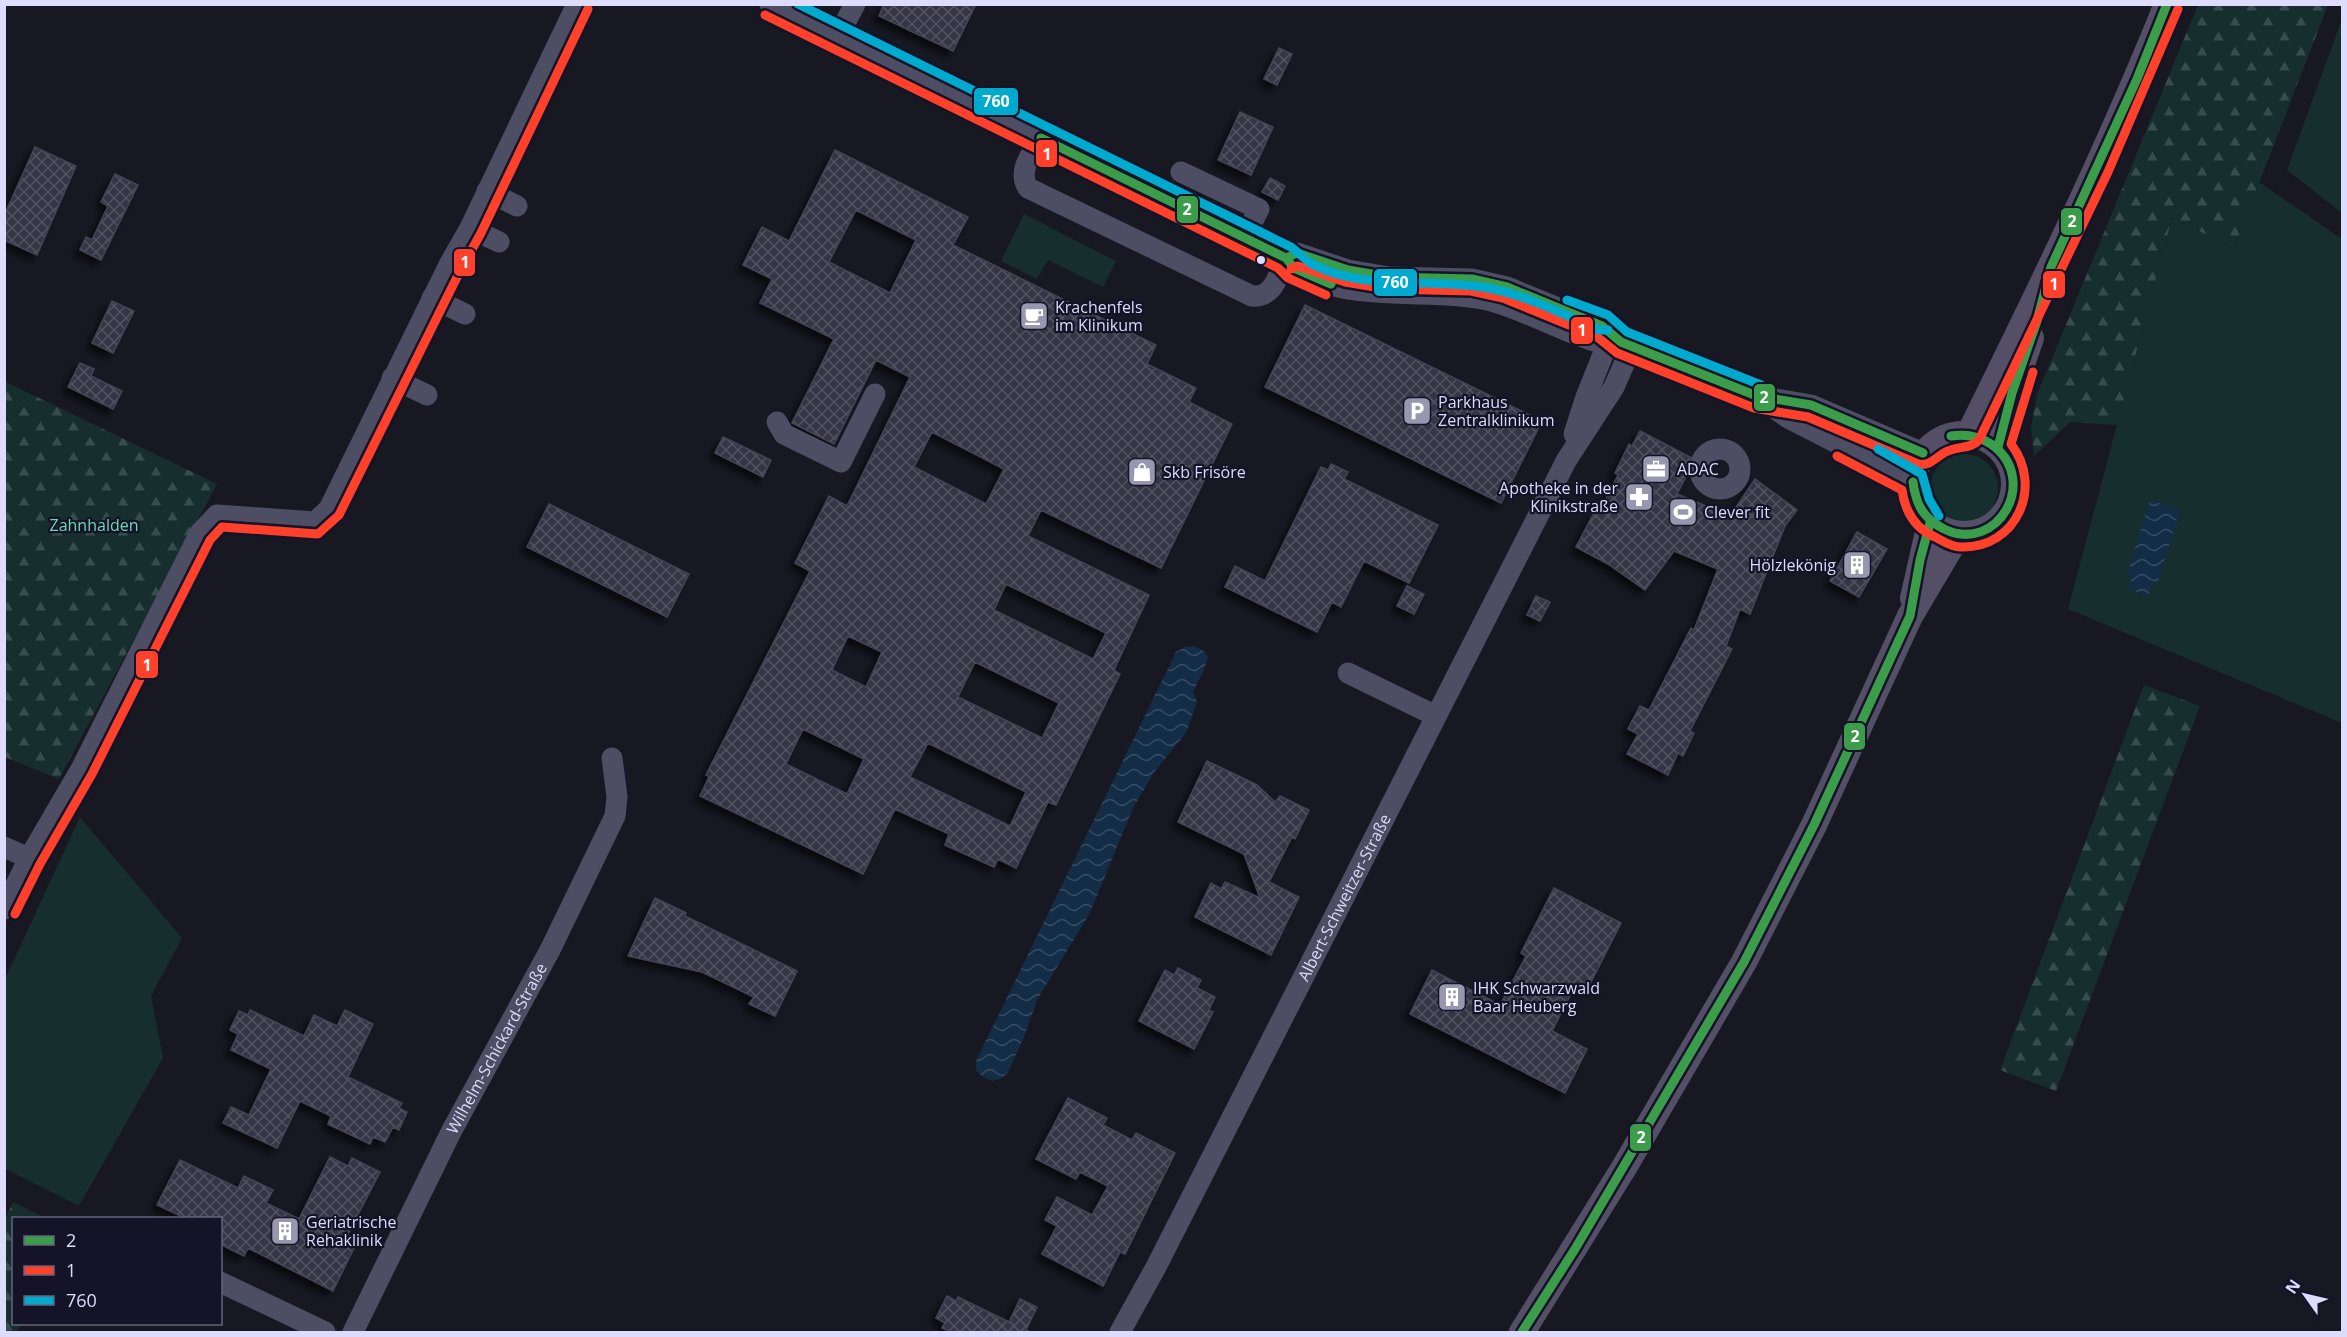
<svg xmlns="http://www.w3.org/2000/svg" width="2347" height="1337" font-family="'Open Sans',sans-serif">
<defs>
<pattern id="forest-firs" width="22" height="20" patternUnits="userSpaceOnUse" patternTransform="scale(1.5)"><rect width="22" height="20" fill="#162e2d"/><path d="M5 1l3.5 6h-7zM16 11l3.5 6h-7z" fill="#374c4c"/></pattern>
<pattern id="water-waves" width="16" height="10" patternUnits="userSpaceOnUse" patternTransform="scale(1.5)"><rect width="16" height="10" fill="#132d47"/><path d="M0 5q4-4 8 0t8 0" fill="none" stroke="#354b62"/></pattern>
<pattern id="building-cross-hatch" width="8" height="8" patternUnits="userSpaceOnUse" patternTransform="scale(1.5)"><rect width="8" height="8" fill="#363644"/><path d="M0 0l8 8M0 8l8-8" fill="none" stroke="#535260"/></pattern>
<filter id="shadow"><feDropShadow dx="-5.5" dy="5.5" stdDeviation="3" flood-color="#0009"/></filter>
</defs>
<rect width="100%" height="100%" fill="#181823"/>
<path fill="#162e2d" d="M2342,19v194l-55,-43z
M2259,182l83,57v484l-274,-114 104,-391 62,30z
M1024,214l92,47 -13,26 -55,-27 -11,19 -36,-18z
M1930 488a34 34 0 1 1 68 0a34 34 0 1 1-68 0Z
M80,817l102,121 -31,58 12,62 -84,148 -74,-37v-190z"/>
<path fill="url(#forest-firs)" d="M2198,5h130l-94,243 -62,-30 -55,207 -47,-3 -36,34 -3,-28 6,-33z
M4,381l213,103 -158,295 -54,-22z
M2144,685l56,21 -144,385 -56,-21z
M13,1202l32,16h-31v106h7l-5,8h-11v-113z"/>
<path fill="url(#water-waves)" d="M2150,500l30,10 -23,74 -5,-1 -4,13 -20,-6 4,-13 -5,-2z
M1194,646l10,5 4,5 -4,14 -11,21 4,11 -11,31 -31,38 -22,37 -43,105 -53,87 -13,37 -16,35 -6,6 -9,3 -10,-4 -7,-7v-9l200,-409 9,-5z"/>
<path fill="url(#building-cross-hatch)" stroke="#454356" stroke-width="1.5" fill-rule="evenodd" filter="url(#shadow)" d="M884,4h92l-23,47 -74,-35z
M1279,48l13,6 -15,31 -13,-6z
M1240,112l33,15 -22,48 -33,-15z
M35,147l41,19 -39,89 -33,-15v-24z
M835,150l133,67 -15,28 203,100 -9,19 49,24 -7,14 43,22 -71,144 -120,-58 -13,26 121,59 -35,75 6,4 -64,131 -8,-3 -32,66 -18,-9 -4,8 -49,-22 4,-11 -54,-25 -32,65 -163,-78 9,-19 -3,-2 104,-204 -15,-8 34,-67 18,10 63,-129 -34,-17 -42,84 -42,-21 42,-84 -74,-36 12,-24 -29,-14 19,-38 27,14zM856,210l60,30 -26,53 -61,-31zM932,432l72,37 -18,35 -72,-37zM1006,584l100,49 -13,26 -99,-49zM848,636l34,16 -16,35 -34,-17zM975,662l84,41 -17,35 -84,-41zM803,729l61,30 -17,35 -61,-30zM928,743l98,49 -16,34 -100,-49z
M115,174l23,11 -37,75 -21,-10 6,-13 6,3 16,-34 -7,-4z
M1270,178l15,8 -7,14 -16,-8z
M112,301l22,10 -21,42 -21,-10z
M1305,305l237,116 -41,82 -236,-116z
M80,363l14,6 -3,7 31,15 -9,18 -45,-22z
M1640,431l52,27 -7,13 3,2 -11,21 53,22 25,-37 42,31 -12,16 -35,88 -10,-5 -14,37 6,3 -42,82 4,2 -11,23 -5,-3 -10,22 -41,-21 11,-20 -10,-5 12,-23 9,4 42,-82 3,2 24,-61 -44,-18 -29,39 -37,-26 -32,-17 18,-34 4,2 20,-40 -3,-2 14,-29 3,2z
M723,437l48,23 -8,17 -48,-24z
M1331,464l17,8 -4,7 94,46 -29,58 -45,-22 -23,46 -9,-5 -15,30 -92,-45 10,-21 30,15 56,-114 7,3z
M549,504l140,70 -22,43 -140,-70z
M1857,532l30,17 -28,48 -29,-16z
M1407,586l17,8 -10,20 -17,-8z
M1536,596l14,6 -10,19 -13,-6z
M1207,761l50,24 18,17 5,-6 29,14 -14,29 -3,-2 -23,45 30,15 -28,58 -76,-38 16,-34 10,6 4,-7 35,16 -16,-44 -66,-32z
M1554,888l67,35 -34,67 -11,-6 -24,47 35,18 -22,44 -155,-79 22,-44 68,35 26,-49 -5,-3z
M655,898l31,15 -1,3 112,55 -22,45 -26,-12 5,-7 -52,-25 -74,-16z
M1178,968l23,12 -4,8 18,9 -6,13 4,2 -19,37 -55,-28 26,-51 9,5z
M250,1010l54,26 10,-21 23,11 8,-16 28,14 -25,53 54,26 -3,5 8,4 -8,18 -6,-3 -8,15 -12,-5 -3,7 -42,-20 3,-8 -31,-15 -23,47 -54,-25 8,-16 18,8 22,-46 -40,-19 7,-16 -8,-4 9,-19 9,4z
M1068,1098l39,20 -4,7 29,15 4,-7 39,20 -50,101 -5,-2 -17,34 -61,-32 15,-28 -12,-6 12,-23 35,18 16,-29 -28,-14 -4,7 -40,-20z
M330,1157l18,9 4,-8 28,14 -35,68 10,6 -22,45 -85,-43 -4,8 -24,-12v-26h-35l-28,-13 23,-45 58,28 6,-12 29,14 -7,13 33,16z
M947,1296l9,5 2,-4 51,25 11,-23 17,8 -11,23 4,2h-79l-9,-4 3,-5 -9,-5z"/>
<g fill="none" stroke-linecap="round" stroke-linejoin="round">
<g stroke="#4d4e63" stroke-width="21">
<path d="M770,4l516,254c40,51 149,27 205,43 36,10 68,29 103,40 7,2 18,1 27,1"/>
<path d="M837,38l18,-34"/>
<path d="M1041,138c-9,15 -24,33 -13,50l224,108c22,2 26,-21 34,-38"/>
<path d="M1181,172l78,37 -15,29"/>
<path d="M487,191l30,15"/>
<path d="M470,228l29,14"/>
<path d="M1286,258l11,-5 51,17 41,7 83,2 35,8 95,39 19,16 136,54 54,9 112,48"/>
<path d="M432,298l33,16"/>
<path d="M392,378l35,17"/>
<path d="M1760,398l28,20 125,64"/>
<path d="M777,422l7,12 57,28 34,-68"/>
<path d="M1574,434l12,-37 22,-55"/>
<circle cx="1720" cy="469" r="20"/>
<path d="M1348,673l88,43"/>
<path d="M4,847l25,11"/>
<path d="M4,909l25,-51 52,-89 119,-236 17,-18 98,7 14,-13 121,-246 20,-35 107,-224"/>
<path d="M220,1282l105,50"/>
<path id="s1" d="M353,1332l98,-200 99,-182 65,-134 2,-19 -5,-39"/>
<path id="s2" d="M1120,1332l36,-65 410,-806 48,-74 18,-41"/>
</g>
<path stroke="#544f67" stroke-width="26" d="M1914 484a50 50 0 1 1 100 0a50 50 0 1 1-100 0Z
M1969,434c70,-142 139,-283 198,-430
M1998,447l14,-54 19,-55
M1913,598l17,-75
M1522,1332l103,-166 119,-204 70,-137 96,-209 48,-81"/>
<g stroke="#141328" stroke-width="14">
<path id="bus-1" d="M1041,138l245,120 8,10 37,16
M1286,258l11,-5 51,17 41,7 83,2 35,8 95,39 19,16 136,54 54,9 112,48
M1998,447l14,-54 25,-72 14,-54 86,-188 30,-75
M1913,482c3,23 10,36 31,47 54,26 97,-50 47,-85 -12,-8 -26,-10 -40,-8
M1522,1332l53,-83 169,-287 70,-137 96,-209 10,-56 10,-37"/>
</g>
<g stroke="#141328" stroke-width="14">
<path id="bus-2" d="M765,15l513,253 10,10 38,17
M1291,269l7,-3 47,16 42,7 84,2 32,7 93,38 21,17 137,55 54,9 110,47c13,3 19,-9 30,-13 10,-5 23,-2 31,-11l129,-268 70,-163
M1837,456l65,34c3,21 12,38 33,47 8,4 16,10 26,10 55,2 83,-60 50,-103l22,-72
M15,914l25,-50 52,-90 118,-234 12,-13 96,7 21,-19 122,-246 20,-36 107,-224"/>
</g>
<g stroke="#141328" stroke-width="14">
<path id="bus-3" d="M798,4l493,243c8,6 14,13 21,17 53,28 119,13 176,24 38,7 75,26 111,42h9
M1567,300l41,15 19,17 134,53
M1878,449l44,25 7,25 10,17"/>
</g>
<use href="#bus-1" stroke="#3b9d4a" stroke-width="9"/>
<use href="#bus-2" stroke="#ff412c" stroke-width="9"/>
<use href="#bus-3" stroke="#00a9ce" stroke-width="9"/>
</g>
<defs>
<g id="cafe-square" transform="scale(1.5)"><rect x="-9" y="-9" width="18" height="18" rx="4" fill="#9897b0" stroke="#141328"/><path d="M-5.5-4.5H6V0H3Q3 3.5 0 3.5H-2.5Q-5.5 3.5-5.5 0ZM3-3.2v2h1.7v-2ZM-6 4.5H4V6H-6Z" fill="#fff"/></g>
<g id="parking-square" transform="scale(1.5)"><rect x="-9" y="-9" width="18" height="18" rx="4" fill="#9897b0" stroke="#141328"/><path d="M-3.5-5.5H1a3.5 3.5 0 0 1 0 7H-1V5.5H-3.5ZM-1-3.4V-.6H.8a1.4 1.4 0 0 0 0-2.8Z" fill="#fff"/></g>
<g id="office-square" transform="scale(1.5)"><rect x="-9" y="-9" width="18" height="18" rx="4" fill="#9897b0" stroke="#141328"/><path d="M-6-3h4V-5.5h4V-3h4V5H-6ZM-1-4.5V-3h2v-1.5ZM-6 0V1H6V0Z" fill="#fff"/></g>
<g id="shop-square" transform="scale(1.5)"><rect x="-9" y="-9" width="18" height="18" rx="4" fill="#9897b0" stroke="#141328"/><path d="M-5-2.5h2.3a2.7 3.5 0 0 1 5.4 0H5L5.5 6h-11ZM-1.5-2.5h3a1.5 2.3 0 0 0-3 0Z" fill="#fff"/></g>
<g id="pharmacy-square" transform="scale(1.5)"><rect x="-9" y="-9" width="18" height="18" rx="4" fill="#9897b0" stroke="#141328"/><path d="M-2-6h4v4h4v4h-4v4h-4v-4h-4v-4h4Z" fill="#fff"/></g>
<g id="stadium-square" transform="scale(1.5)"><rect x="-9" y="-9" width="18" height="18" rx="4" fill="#9897b0" stroke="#141328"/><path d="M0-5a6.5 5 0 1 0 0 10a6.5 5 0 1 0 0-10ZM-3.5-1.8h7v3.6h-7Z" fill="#fff"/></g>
<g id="building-square" transform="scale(1.5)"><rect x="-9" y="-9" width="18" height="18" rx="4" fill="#9897b0" stroke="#141328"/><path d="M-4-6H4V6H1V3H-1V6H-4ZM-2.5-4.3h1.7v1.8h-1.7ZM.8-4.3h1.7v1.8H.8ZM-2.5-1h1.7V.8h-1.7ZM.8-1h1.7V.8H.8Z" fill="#fff"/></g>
</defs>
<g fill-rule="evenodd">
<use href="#cafe-square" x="1034" y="316"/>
<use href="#parking-square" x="1417" y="411"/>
<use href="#office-square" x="1656" y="469"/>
<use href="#shop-square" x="1142" y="472"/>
<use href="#pharmacy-square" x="1639" y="497"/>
<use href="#stadium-square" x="1683" y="512"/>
<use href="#building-square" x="1857" y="565"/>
<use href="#building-square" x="1452" y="997"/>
<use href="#building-square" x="285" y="1231"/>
</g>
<circle fill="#dddcfc" stroke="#141328" stroke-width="2" cx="1261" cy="260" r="5"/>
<g text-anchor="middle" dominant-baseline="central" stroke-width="4.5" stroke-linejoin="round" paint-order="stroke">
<g font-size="16" fill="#dddcfc" stroke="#141328" text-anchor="start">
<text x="1055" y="307">Krachenfels<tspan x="1055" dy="18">im Klinikum</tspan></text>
<text x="1438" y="402">Parkhaus<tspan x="1438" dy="18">Zentralklinikum</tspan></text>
<text x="1677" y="469">ADAC</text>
<text x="1163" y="472">Skb Frisöre</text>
<text x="1618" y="488" text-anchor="end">Apotheke in der<tspan x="1618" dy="18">Klinikstraße</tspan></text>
<text x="1704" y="512">Clever fit</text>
<text x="1836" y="565" text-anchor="end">Hölzlekönig</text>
<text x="1473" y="988">IHK Schwarzwald<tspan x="1473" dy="18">Baar Heuberg</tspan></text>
<text x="306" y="1222">Geriatrische<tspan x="306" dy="18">Rehaklinik</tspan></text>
</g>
<g font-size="16" fill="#6dd8b1" stroke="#141328">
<text x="94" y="525">Zahnhalden</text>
</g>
<g font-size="16" fill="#dddcfc" stroke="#141328">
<text stroke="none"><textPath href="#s2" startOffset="489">Albert-Schweitzer-Straße</textPath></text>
<text stroke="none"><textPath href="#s1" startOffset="318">Wilhelm-Schickard-Straße</textPath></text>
</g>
</g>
<g stroke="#141328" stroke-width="2">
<rect x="973" y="87" width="46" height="29" rx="6" fill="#00a9ce"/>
<rect x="1035" y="139" width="23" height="29" rx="6" fill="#ff412c"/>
<rect x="1176" y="195" width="23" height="29" rx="6" fill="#3b9d4a"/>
<rect x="2060" y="207" width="23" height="29" rx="6" fill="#3b9d4a"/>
<rect x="453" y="248" width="23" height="29" rx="6" fill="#ff412c"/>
<rect x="1373" y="268" width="45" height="29" rx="6" fill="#00a9ce"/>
<rect x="2042" y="270" width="24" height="29" rx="6" fill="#ff412c"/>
<rect x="1570" y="316" width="24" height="29" rx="6" fill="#ff412c"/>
<rect x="1753" y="383" width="23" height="29" rx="6" fill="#3b9d4a"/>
<rect x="135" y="650" width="24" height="29" rx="6" fill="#ff412c"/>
<rect x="1843" y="722" width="23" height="29" rx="6" fill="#3b9d4a"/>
<rect x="1629" y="1123" width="23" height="29" rx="6" fill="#3b9d4a"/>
</g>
<g font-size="16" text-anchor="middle" font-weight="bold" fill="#fff">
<text x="996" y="107">760</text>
<text x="1047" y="160">1</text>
<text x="1187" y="215">2</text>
<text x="2072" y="227">2</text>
<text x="465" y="268">1</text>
<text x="1395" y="288">760</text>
<text x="2054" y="290">1</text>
<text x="1582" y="336">1</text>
<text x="1764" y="403">2</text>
<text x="147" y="671">1</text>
<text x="1855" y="742">2</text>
<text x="1641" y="1143">2</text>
</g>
<rect width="2347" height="1337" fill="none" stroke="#dddcfc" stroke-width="12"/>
<rect x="12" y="1217" width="210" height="108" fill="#141328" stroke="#64637d" stroke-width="1.5"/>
<rect x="24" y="1236" width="30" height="9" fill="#3b9d4a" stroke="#64637d" stroke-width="1.5"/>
<text x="66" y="1247" font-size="18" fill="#dddcfc">2</text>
<rect x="24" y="1266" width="30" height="9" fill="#ff412c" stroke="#64637d" stroke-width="1.5"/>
<text x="66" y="1277" font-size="18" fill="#dddcfc">1</text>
<rect x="24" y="1296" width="30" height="9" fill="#00a9ce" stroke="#64637d" stroke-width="1.5"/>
<text x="66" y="1307" font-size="18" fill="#dddcfc">760</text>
<g transform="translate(2305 1295) rotate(304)" stroke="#141328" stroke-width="4.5" paint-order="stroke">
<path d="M0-4.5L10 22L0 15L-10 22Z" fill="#dddcfc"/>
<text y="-9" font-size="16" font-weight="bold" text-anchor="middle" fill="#dddcfc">N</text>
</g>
</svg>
